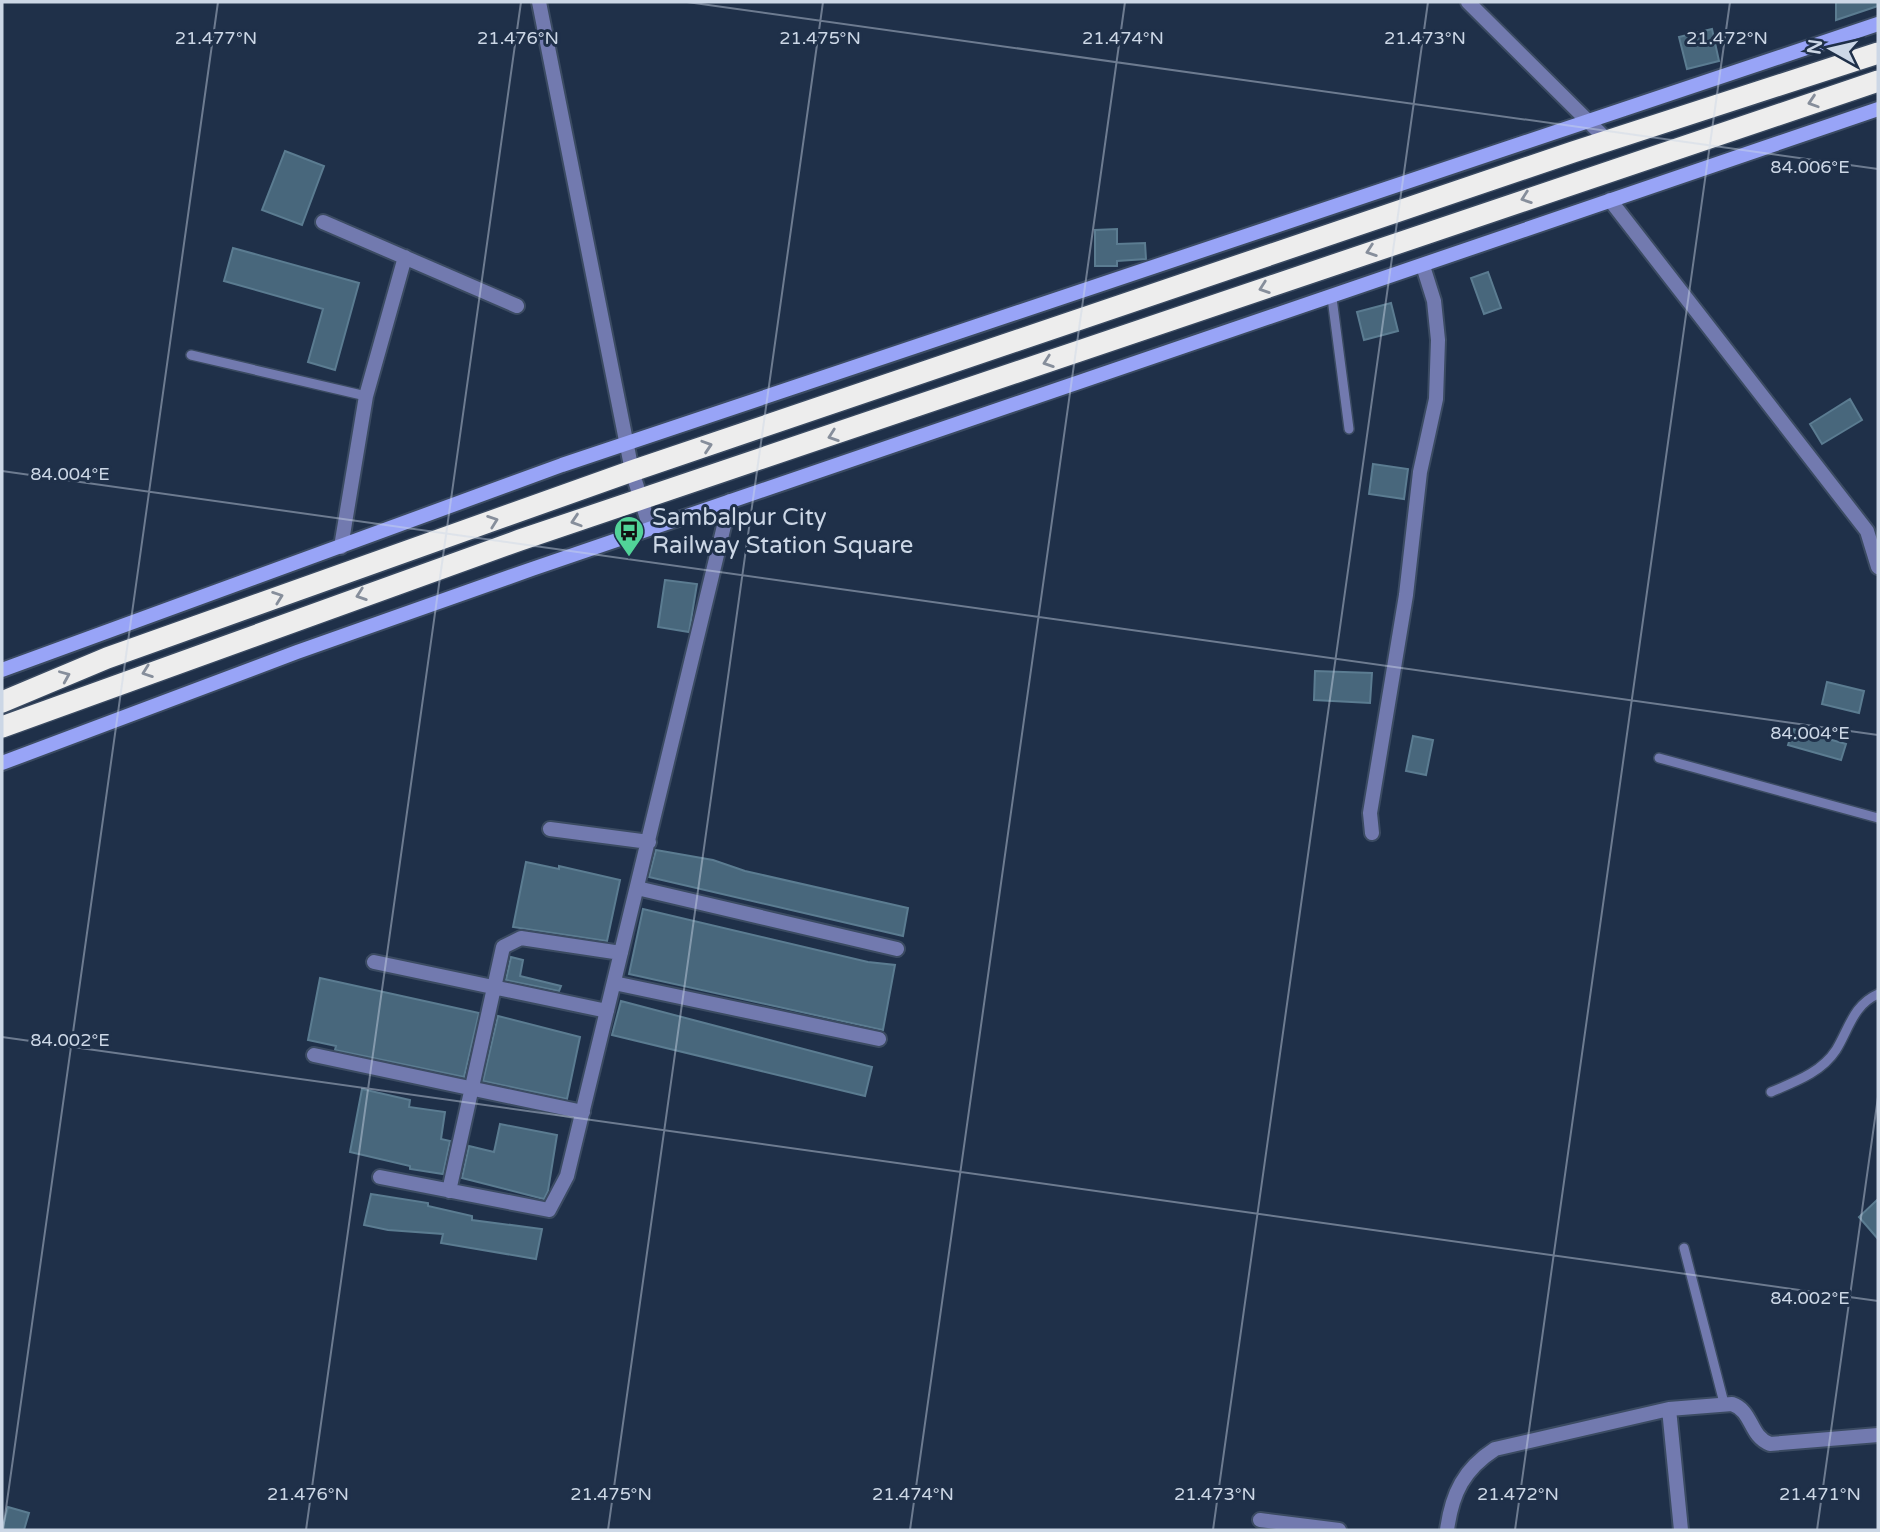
<svg xmlns="http://www.w3.org/2000/svg" width="1880" height="1532" font-family="'Varela Round',sans-serif">
<rect width="100%" height="100%" fill="#1f3049"/>
<path fill="#48677c" stroke="#5b7c91" stroke-width="2" d="M1836,2h42v4l-42,14z
M1712,29l7,32 -32,8 -8,-32z
M285,151l39,15 -22,59 -40,-15z
M1117,229v15l28,-1 1,16 -29,2v5h-22v-36z
M233,248l126,35 -24,87 -27,-8 15,-53 -99,-28z
M1488,272l13,36 -17,6 -13,-36z
M1391,303l7,28 -34,9 -7,-28z
M1850,399l12,21 -40,24 -12,-20z
M1373,464l35,5 -4,30 -35,-5z
M665,580l32,4 -8,48 -31,-5z
M1315,671l57,2 -2,30 -56,-3z
M1827,682l37,9 -5,22 -37,-9z
M1793,729l53,15 -5,16 -53,-15z
M1413,736l20,4 -7,35 -20,-4z
M656,850l57,10 32,11 163,37 -5,28 -254,-59z
M526,862l33,7v-3l61,14 -13,61 -94,-14z
M643,909l225,53 27,3 -12,65 -254,-56z
M511,957l12,3 -3,16 41,10 -2,5 -53,-11z
M320,978l159,35 -15,64 -129,-27 1,-4 -28,-6z
M621,1001l251,66 -7,29 -253,-61z
M498,1016l82,21 -13,62 -84,-18z
M362,1089l48,11 -1,7 36,5 -4,27 9,2 -7,33 -33,-5v-3l-60,-14z
M500,1124l57,11 -9,56 -4,8 -82,-21 7,-32 25,6z
M371,1194l57,9v3l44,10v4l70,9 -6,30 -95,-16 2,-9 -55,-4 -24,-5z
M1878,1199v40l-19,-22z
M8,1507l21,6 -5,17h-22z"/>
<g fill="none" stroke-linecap="round" stroke-linejoin="round">
<g stroke="#3b4b62" stroke-width="12">
<path id="lane" d="M1332,298l17,131
M191,355l175,41
M1659,758l219,60
M1771,1092c23,-10 50,-19 65,-42 13,-21 17,-45 42,-56
M1684,1248l40,155"/>
</g>
<g stroke="#3b4b62" stroke-width="18">
<path id="street" d="M539,2l93,469 18,57
M1468,2l141,140
M1610,200l257,331 11,36
M323,222l194,84
M341,547l25,-151 39,-139
M550,829l99,13
M1372,833l-2,-20 36,-218 14,-123 16,-73 2,-59 -4,-39 -11,-35
M637,888l260,61
M374,962l233,49
M614,983l265,56
M314,1055l269,57
M380,1177l169,33 18,-34 163,-675
M449,1191l54,-244 18,-9 100,15
M1669,1409l12,121
M1260,1520l79,10
M1447,1530c5,-37 17,-61 48,-81l174,-40 63,-5c21,7 17,32 38,40l108,-9"/>
</g>
<g stroke="#3b4b62" stroke-width="18">
<path id="secondary" d="M2,670l560,-205 1316,-441
M2,763l295,-111 235,-83 1346,-460"/>
</g>
<g stroke="#3b4b62" stroke-width="24">
<path id="highway" d="M2,702l105,-44 525,-187 941,-319 305,-99
M2,727l518,-187 1358,-459"/>
</g>
<use href="#lane" stroke="#727aaf" stroke-width="9"/>
<use href="#street" stroke="#727aaf" stroke-width="14"/>
<use href="#secondary" stroke="#98a4f7" stroke-width="14"/>
<use href="#highway" stroke="#ededed" stroke-width="21"/>
</g>
<defs><path id="oneway-chevron" d="M-2-3.5L2.5 0L-2 3.5" fill="none" stroke-width="1.6" stroke-linecap="round" stroke-linejoin="round" transform="scale(1.75)"/></defs>
<g stroke="#868e9b">
<use href="#oneway-chevron" transform="translate(1813 102) rotate(162)"/>
<use href="#oneway-chevron" transform="translate(1526 198) rotate(161)"/>
<use href="#oneway-chevron" transform="translate(1371 251) rotate(161)"/>
<use href="#oneway-chevron" transform="translate(1264 288) rotate(161)"/>
<use href="#oneway-chevron" transform="translate(1048 362) rotate(161)"/>
<use href="#oneway-chevron" transform="translate(833 436) rotate(161)"/>
<use href="#oneway-chevron" transform="translate(707 446) rotate(-18)"/>
<use href="#oneway-chevron" transform="translate(493 521) rotate(-20)"/>
<use href="#oneway-chevron" transform="translate(576 521) rotate(162)"/>
<use href="#oneway-chevron" transform="translate(361 595) rotate(161)"/>
<use href="#oneway-chevron" transform="translate(278 597) rotate(-20)"/>
<use href="#oneway-chevron" transform="translate(147 672) rotate(160)"/>
<use href="#oneway-chevron" transform="translate(65 676) rotate(-23)"/>
</g>
<path fill="none" stroke="#ccd7e6" stroke-width="2" stroke-opacity="0.45" d="M687,2l1191,167M2,471l1876,264M2,1037l1876,264M3,1530l215,-1528M306,1530l215,-1528M608,1530l215,-1528M910,1530l215,-1528M1213,1530l215,-1528M1515,1530l215,-1528M1817,1530l61,-433"/>
<defs>
<g id="bus-pin" transform="scale(1.575)"><path d="M0 17L-7.5 6A9.5 9.5 0 1 1 7.5 6Z" fill="#51d398" stroke="#1f3049"/><path d="M-5-6H5V4H4V6H2V4H-2V6H-4V4H-5ZM-3.5-4V0h7V-4ZM-3.5 1.2v1.5H-2V1.2ZM2 1.2v1.5H3.5V1.2Z" fill="#111"/></g>
</defs>
<g fill-rule="evenodd">
<use href="#bus-pin" x="629" y="531"/>
</g>
<g text-anchor="middle" dominant-baseline="central" stroke-width="6" stroke-linejoin="round" paint-order="stroke">
<g font-size="24" fill="#ccd7e6" stroke="#1f3049" text-anchor="start">
<text x="652" y="517">Sambalpur City<tspan x="652" dy="28">Railway Station Square</tspan></text>
</g>
</g>
<g font-size="18" text-anchor="middle" fill="#ccd7e6" stroke="#1f3049" stroke-width="6" stroke-linejoin="round" paint-order="stroke">
<text x="216" y="44">21.477°N</text>
<text x="518" y="44">21.476°N</text>
<text x="820" y="44">21.475°N</text>
<text x="1123" y="44">21.474°N</text>
<text x="1425" y="44">21.473°N</text>
<text x="1727" y="44">21.472°N</text>
<text x="1810" y="173">84.006°E</text>
<text x="70" y="480">84.004°E</text>
<text x="1810" y="739">84.004°E</text>
<text x="70" y="1046">84.002°E</text>
<text x="1810" y="1304">84.002°E</text>
<text x="308" y="1500">21.476°N</text>
<text x="611" y="1500">21.475°N</text>
<text x="913" y="1500">21.474°N</text>
<text x="1215" y="1500">21.473°N</text>
<text x="1518" y="1500">21.472°N</text>
<text x="1820" y="1500">21.471°N</text>
</g>
<rect width="1880" height="1532" fill="none" stroke="#ccd7e6" stroke-width="7"/>
<g transform="translate(1831 49) rotate(278)" stroke="#1f3049" stroke-width="5" paint-order="stroke">
<path d="M0-5L12 26L0 18L-12 26Z" fill="#ccd7e6"/>
<text y="-10" font-size="19" font-weight="bold" text-anchor="middle" fill="#ccd7e6">N</text>
</g>
</svg>
